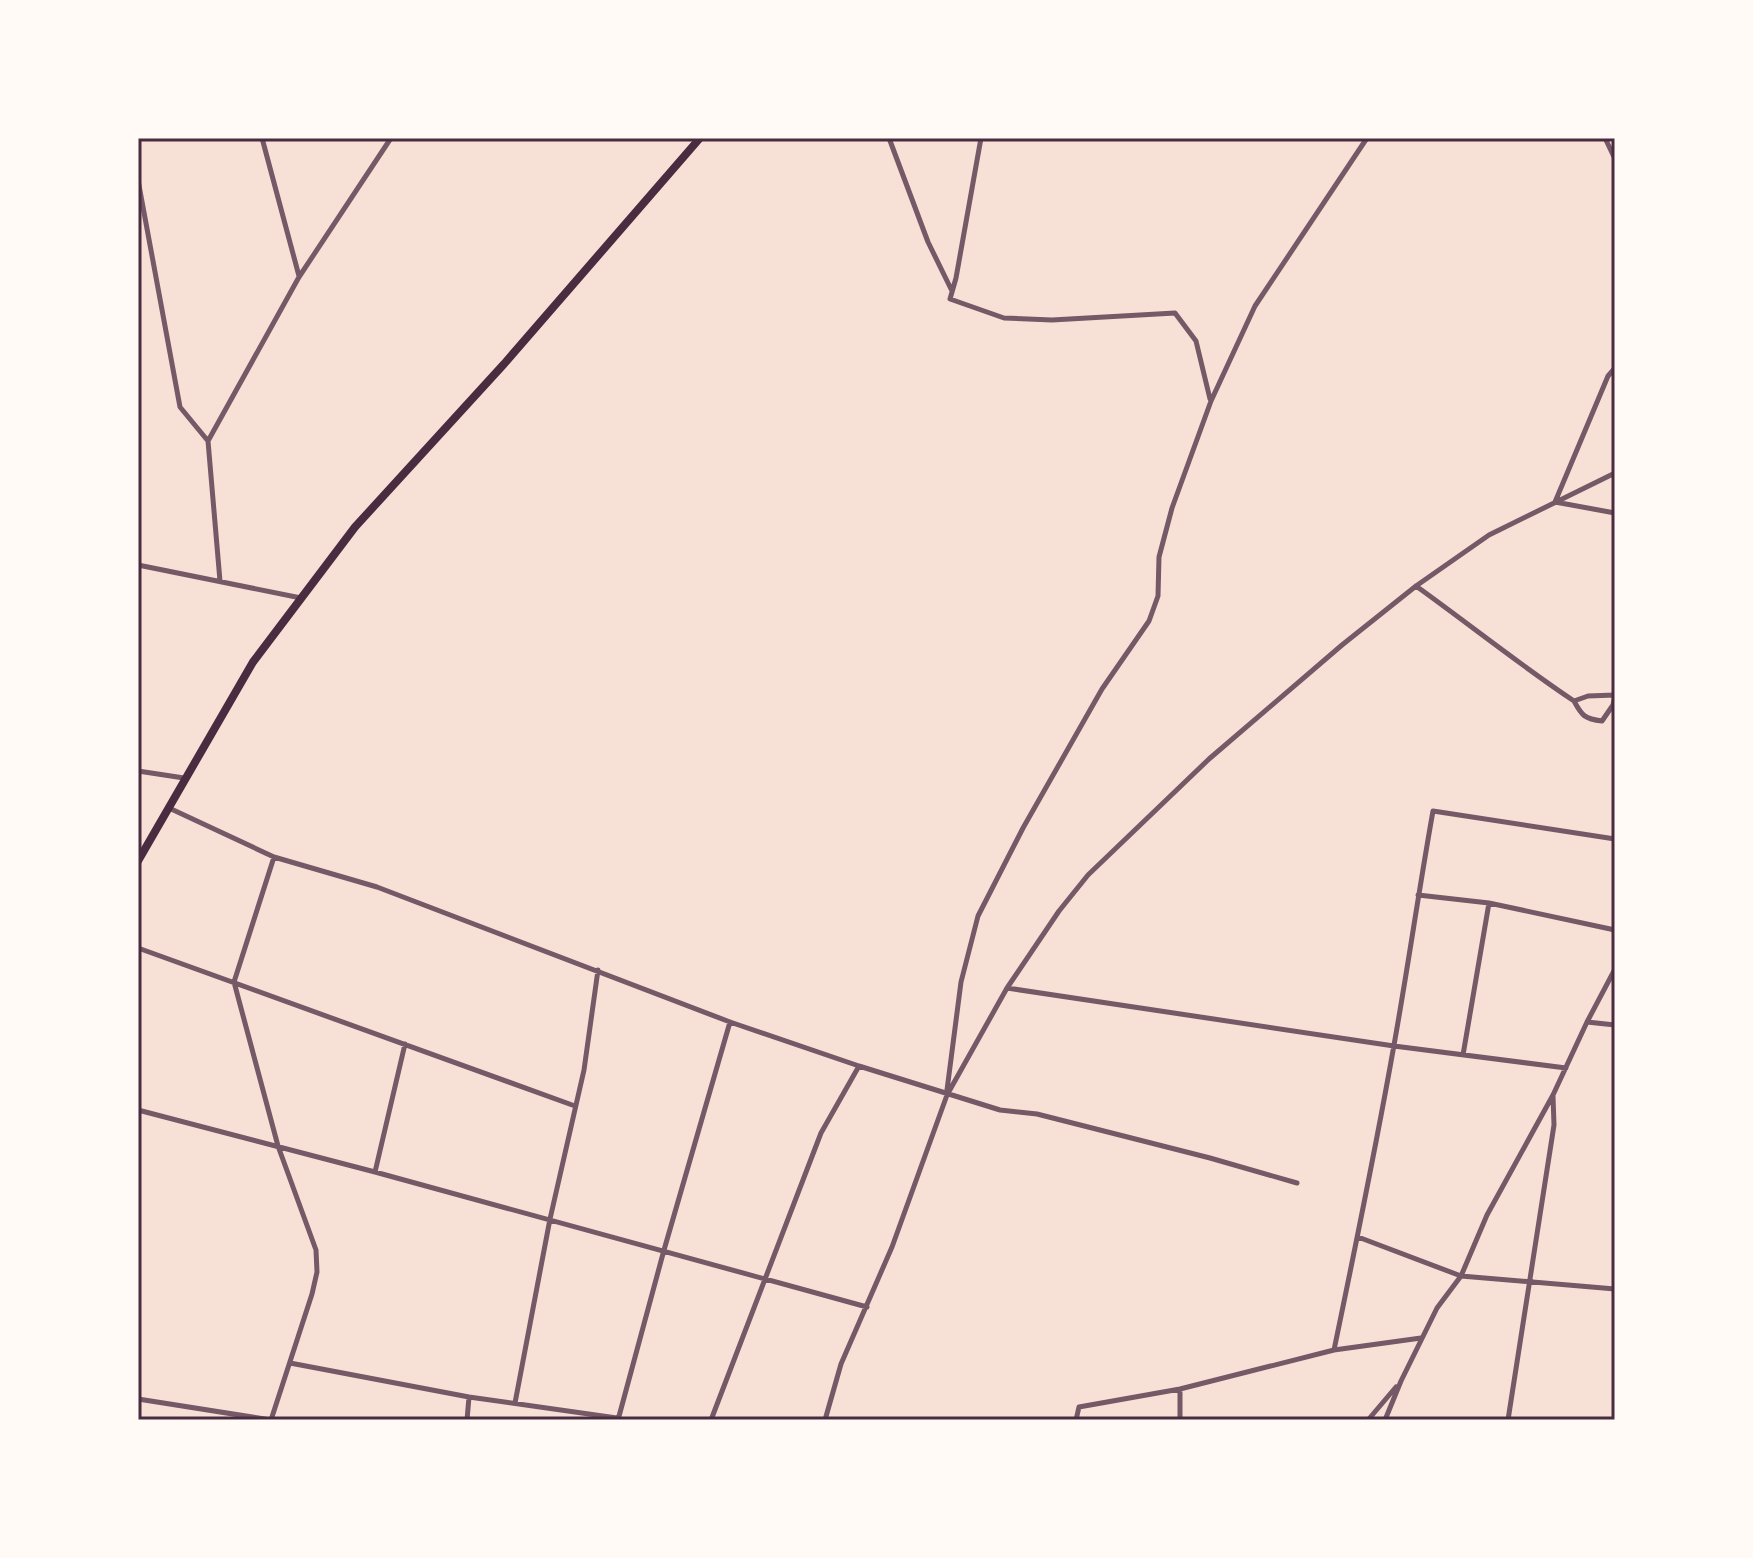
<svg xmlns="http://www.w3.org/2000/svg" width="1753" height="1558" font-family="'Roboto Condensed',sans-serif">
<rect width="100%" height="100%" fill="#f7e1d7"/>
<g fill="none" stroke-linecap="round" stroke-linejoin="round">
<path stroke="#755966" stroke-width="5" d="M262,138l37,138
M889,138l39,104 24,49
M981,138l-25,140 -6,21 54,19 48,2 123,-7 21,28 14,58
M1605,138l10,21
M138,180l42,227 28,34
M1615,368l-7,8 -53,126 60,11
M138,565l163,33
M220,581l-12,-140 91,-164 92,-139
M1416,586c53,38 104,79 158,115l14,-5 27,-1 -2,10 -11,16c-17,-2 -20,-5 -28,-20
M138,771l46,7
M169,808l105,49 103,30 353,135 129,44 141,44 37,4 173,44 87,25
M1418,895l71,8 126,27
M138,948l437,158
M1007,988l387,58 172,22
M1587,1022l28,3
M1463,1055l26,-152
M947,1090l14,-108 17,-66 45,-88 79,-139 47,-68 9,-25 1,-39 13,-49 39,-107 44,-95 112,-168
M138,1110l237,62 492,135
M375,1172l30,-128
M1358,1237l103,39 154,13
M1334,1350c21,-101 42,-203 60,-305 14,-78 25,-156 39,-234l182,28
M290,1363l179,34 162,23
M138,1399l133,21
M515,1403l35,-184 34,-149 14,-100
M271,1420l41,-126 5,-22 -1,-22 -38,-104 -44,-164 40,-125
M467,1420l2,-23
M618,1420l46,-170 66,-228
M711,1420l110,-287 38,-67
M825,1420l16,-56 51,-117 55,-152 60,-107 52,-77 29,-36 121,-116 133,-114 74,-59 73,-51 126,-62
M1076,1420l3,-13 101,-18 154,-39 87,-12
M1180,1420v-31
M1368,1420l28,-33
M1385,1420l16,-39 36,-73 24,-32 26,-61 66,-120 34,-73 28,-53
M1508,1420l46,-295 -1,-29"/>
<path stroke="#4a2c40" stroke-width="8" d="M138,861l115,-199 102,-135 149,-163 196,-226"/>
</g>
<rect width="1753" height="1558" fill="none" stroke="#fffaf5" stroke-width="280"/>
<rect x="140" y="140" width="1473" height="1278" fill="none" stroke="#4a2c40" stroke-width="3"/>
</svg>
